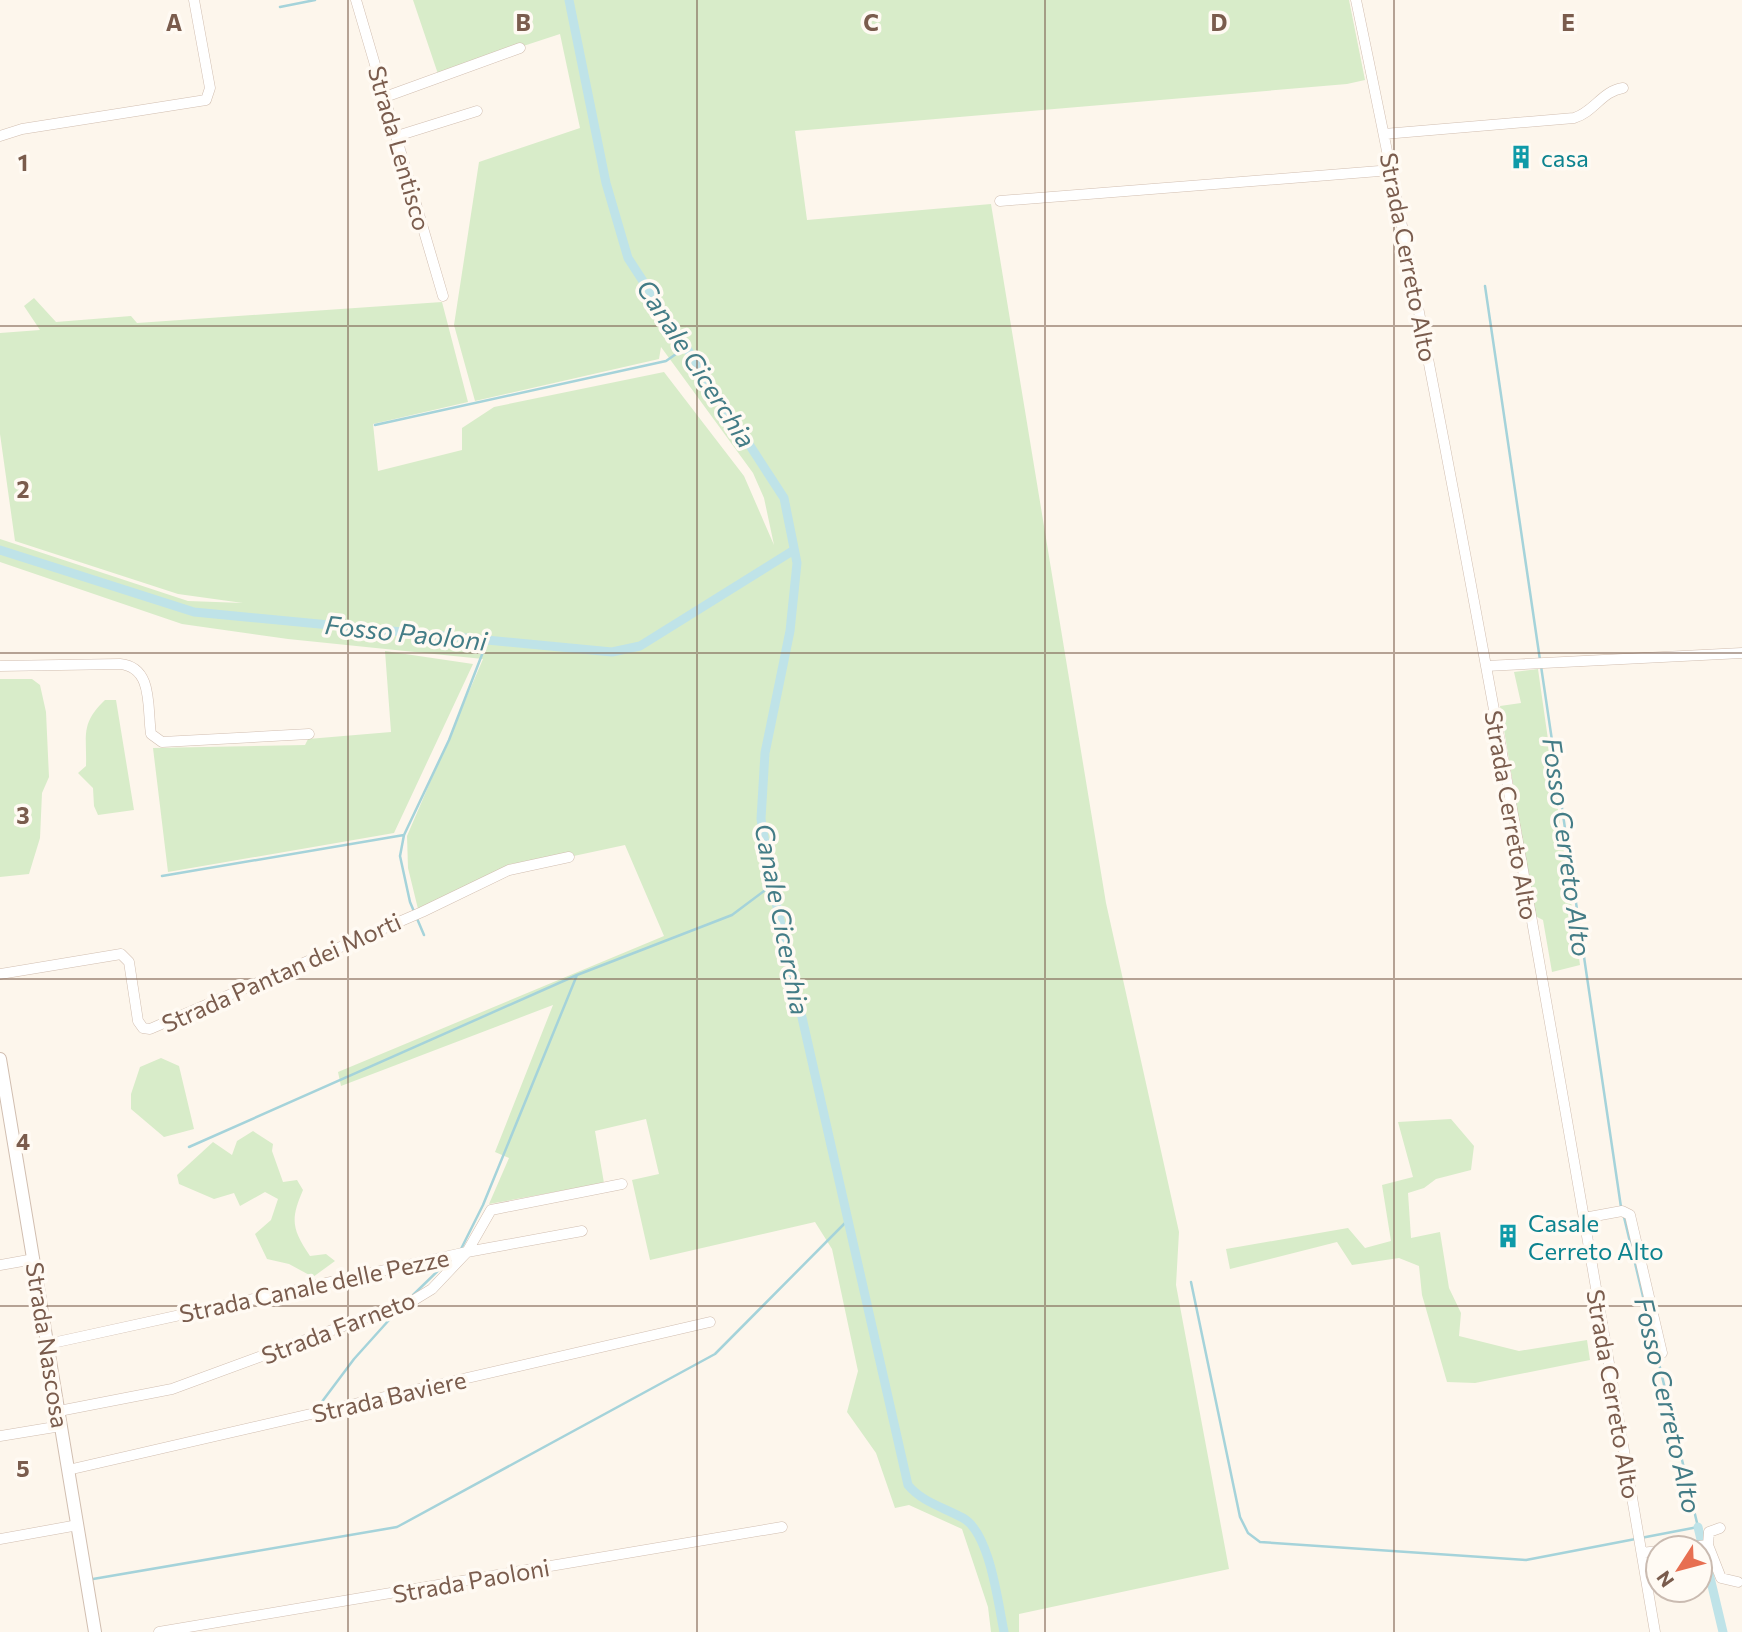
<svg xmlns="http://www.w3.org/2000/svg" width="1742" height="1632" font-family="Commissioner,sans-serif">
<rect width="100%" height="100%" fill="#fdf6ec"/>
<path fill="#d8ecc9" d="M413,0h936l16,80 -18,4 -552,47 12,89 184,-16 115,699 73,329 -3,53 53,284 -210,45v18h-28l-3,-25 -26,-78 -53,-24 -14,3 -19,-55 -29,-41 11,-41 -26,-122 -17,-27 -165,38 -18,-80 27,-6 -13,-55 -51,12 9,52 -115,21 20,-46 -14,-6 58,-147 -212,81 -3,-14 326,-136 -39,-91 -56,12 -59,7 -92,45 -10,-41 -1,-32 76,-177 -195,-20 -106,-15 -182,-62v-23l188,62 55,2 -65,-9 -163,-53 -15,-107v-101l40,-3 -16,-24 10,-8 22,24 75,-6 6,7 305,-21 26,100 -95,22 5,47 84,-21v-22l32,-21 170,-35 80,104 30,69 -10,-47 -11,-25 -92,-126 -2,12 -184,42 -21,-76 25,-163 101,-34 -20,-94 -122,40z
M385,651l88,13 -79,169 -226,39 -15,-124 152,-3 3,-6 83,-7z
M1538,669l42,296 -28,7 -9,-52 -8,-4 -35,-210 21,-3 -7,-31z
M0,679h32l8,6 6,27 3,65 -7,16 -2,45 -11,36 -29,3z
M105,700h11l18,110 -36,5 -4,-9 -1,-18 -15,-15 8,-7c1,-31 -6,-42 19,-66z
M161,1058l18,8 15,63 -30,8 -33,-28v-15l9,-27z
M1451,1119l23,27 -3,24 -35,9 -12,9 -16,5 3,45 29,-6 9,56 12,25 -2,23 60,15 68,-11 3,20 -115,23 -28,-1 -25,-87 -3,-29 -20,-8 -47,7 -15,-23 -107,27 -4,-20 122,-21 17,20 26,-7 -9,-56 31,-8 -15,-55z
M253,1131l20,13 -1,7 11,31 14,-2 6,10c-13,30 -11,39 7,66l16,-2 9,7 -22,16 -24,-13 -22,-5 -12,-25 16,-14 7,-21 -13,-7 -25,14 -6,-13 -20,6 -35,-15 -2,-9 36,-33 19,13 5,-14z"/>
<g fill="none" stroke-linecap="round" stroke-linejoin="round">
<path stroke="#a5d3da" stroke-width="2.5" d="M280,7l35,-7
M1485,286l55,374
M375,425l291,-64 20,-14
M1541,666l80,541
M162,876l242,-41
M424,935l-14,-33 -10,-46 4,-21 45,-95 39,-101
M189,1147l388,-172 155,-60 40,-30
M461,1249l22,-44 94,-230
M1191,1282l49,235 8,16 12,9 266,18 172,-33 -74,-310
M413,1295l35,-34
M321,1403l33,-44 44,-49
M93,1579l304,-52 318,-173 132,-133"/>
<path stroke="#bfe3e8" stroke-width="9" d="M569,0l37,183 22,75 156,240 13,65 -7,68 -25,122 -4,66 11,66 136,600c14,17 35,22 55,33 27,15 35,85 41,114
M0,550l194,62 418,40 28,-6 154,-96
M1698,1527l25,105"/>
<g stroke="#d1beb0" stroke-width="11">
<path id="minor" d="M356,0l87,296
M1356,0c113,541 206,1087 299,1632
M385,97l135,-49
M1384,134l190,-16c20,-6 28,-27 49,-30
M0,136l22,-7 184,-29 4,-12 -16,-88
M397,136l80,-25
M1000,201l392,-31
M0,666l120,-2c34,3 27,45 31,70l11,8 147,-8
M1486,666l256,-13
M0,974l121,-20 8,8 9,59 5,7 7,1 272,-117 87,-42 60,-13
M1584,1218l38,-7 8,4 32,138
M0,1265l34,-6
M48,1344l419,-92 115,-21
M59,1411l113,-22 242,-89 18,-11 35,-37 24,-42 131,-26
M0,1436l61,-10
M68,1470l642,-148
M1720,1528l-11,4 -1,13 13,33 17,4
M0,1539l78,-14
M1682,1548l26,-3
M1642,1553l16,-2
M159,1632l623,-105"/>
</g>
<g stroke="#d1beb0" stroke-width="14">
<path id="tertiary" d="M0,1059l95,573"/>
</g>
<use href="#minor" stroke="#fff" stroke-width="10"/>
<use href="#tertiary" stroke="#fff" stroke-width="12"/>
</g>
<path fill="none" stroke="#7a5c4d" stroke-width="2" stroke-opacity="0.55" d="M348,0v1632M697,0v1632M1045,0v1632M1394,0v1632M0,326h1742M0,653h1742M0,979h1742M0,1306h1742"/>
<defs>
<g id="building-bare" transform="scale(1.89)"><path d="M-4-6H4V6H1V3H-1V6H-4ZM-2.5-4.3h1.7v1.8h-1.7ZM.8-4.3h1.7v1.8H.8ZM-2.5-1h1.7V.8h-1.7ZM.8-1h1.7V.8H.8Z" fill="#0f9aa8" stroke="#fffaf3" stroke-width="2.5" paint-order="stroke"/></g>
</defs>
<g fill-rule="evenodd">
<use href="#building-bare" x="1521" y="157"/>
<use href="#building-bare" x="1508" y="1236"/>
</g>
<g text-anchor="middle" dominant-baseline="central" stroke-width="7" stroke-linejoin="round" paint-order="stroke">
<g font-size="24" fill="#7a5c4d" stroke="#fffaf3">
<text transform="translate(400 148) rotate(74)">Strada Lentisco</text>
<text transform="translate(1409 257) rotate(79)">Strada Cerreto Alto</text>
<text transform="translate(1512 815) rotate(80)">Strada Cerreto Alto</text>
<text transform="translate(281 972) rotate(-24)">Strada Pantan dei Morti</text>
<text transform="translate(314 1285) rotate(-12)">Strada Canale delle Pezze</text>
<text transform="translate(338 1327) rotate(-21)">Strada Farneto</text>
<text transform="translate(48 1345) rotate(81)">Strada Nascosa</text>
<text transform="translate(1614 1394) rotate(80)">Strada Cerreto Alto</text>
<text transform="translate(389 1396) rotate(-13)">Strada Baviere</text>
<text transform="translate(471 1580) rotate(-10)">Strada Paoloni</text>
</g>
<g font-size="24" fill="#0d838f" stroke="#fffaf3" text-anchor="start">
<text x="1541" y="157">casa</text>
<text x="1528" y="1222">Casale<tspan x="1528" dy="28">Cerreto Alto</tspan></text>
</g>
<g font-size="26" font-style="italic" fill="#437c86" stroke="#fffaf3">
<text transform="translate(697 363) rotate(57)">Canale Cicerchia</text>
<text transform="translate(406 632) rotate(6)">Fosso Paoloni</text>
<text transform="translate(1568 847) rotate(82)">Fosso Cerreto Alto</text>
<text transform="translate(783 919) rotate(79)">Canale Cicerchia</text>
<text transform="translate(1669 1405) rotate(77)">Fosso Cerreto Alto</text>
</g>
</g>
<g font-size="23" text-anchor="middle" font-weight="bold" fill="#7a5c4d" stroke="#fffaf3" stroke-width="7" stroke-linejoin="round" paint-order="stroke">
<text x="174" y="31">A</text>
<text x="523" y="31">B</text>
<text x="871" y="31">C</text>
<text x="1219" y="31">D</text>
<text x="1568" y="31">E</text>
<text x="23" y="171">1</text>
<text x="23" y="498">2</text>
<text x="23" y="824">3</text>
<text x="23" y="1150">4</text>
<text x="23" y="1477">5</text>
</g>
<g transform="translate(1679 1569) rotate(234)"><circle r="33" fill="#fffaf3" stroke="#cabbb1" stroke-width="2"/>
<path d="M0-5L12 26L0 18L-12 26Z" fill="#e76f51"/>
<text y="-10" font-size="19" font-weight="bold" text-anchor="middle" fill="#7a5c4d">N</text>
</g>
</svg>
